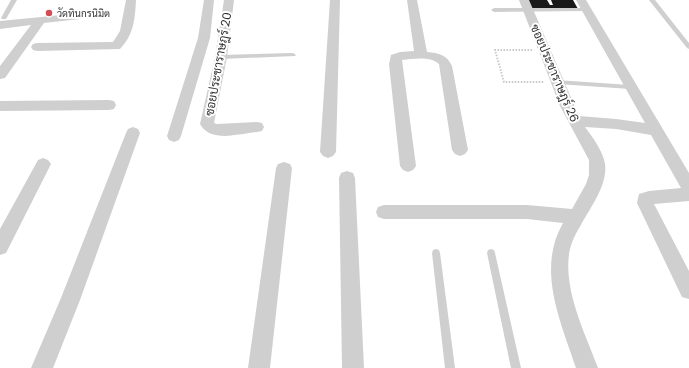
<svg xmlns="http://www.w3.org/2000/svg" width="689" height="368" font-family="Poppins,Sarabun,sans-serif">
<rect width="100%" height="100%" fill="#fff"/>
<path fill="#191919" d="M524,0h23l3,5h3l-2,-5h22l5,9h-50z"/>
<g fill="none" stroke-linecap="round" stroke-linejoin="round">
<path stroke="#c9c9c9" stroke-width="2" stroke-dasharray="1.5 1.5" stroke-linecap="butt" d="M532,50h-37l9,32h40"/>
<path fill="#cfcfcf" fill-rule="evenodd" d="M11,0h6l-11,19h-4l-1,-1z
M649,0h6l34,43v6l-2,-1z
M587,8l3,2 -1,1 -95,1 -3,-2 3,-2z
M293,53l3,2 -1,1 -74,3 -3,-2 3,-2z
M556,80l74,5 3,2 -3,2 -72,-5h-2z
M436,249l3,1 1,3 15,115h-10l-13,-115 1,-3z
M491,249l3,1 1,3 26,115h-10l-24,-115 1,-3z"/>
<path fill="#cfcfcf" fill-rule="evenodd" d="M126,0h10c-1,18 -2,35 -16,49l-83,2 -4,-1 -2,-3 2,-3 4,-1 76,-1 7,-11z
M204,0h10l-4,38 -29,98 -2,4 -5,2 -5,-2 -2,-4 31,-98z
M224,0h10l-7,57 -13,66 3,1 40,-2 5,1 2,4 -2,4 -5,1c-18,2 -47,11 -57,-8l15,-67z
M330,0h10l-4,152 -3,4 -5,2 -5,-2 -3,-4z
M407,0h10l10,52c12,1 20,3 25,14l16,84 -3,4 -5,2 -5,-2 -3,-4 -13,-86c-9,-8 -26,-5 -37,-4l14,106 -3,4 -5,2 -5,-2 -3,-4 -11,-102 2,-9 9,-3 14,-1z
M519,0h10l50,116 37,3 29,4 -69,-123h10l103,173v28l-35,3 35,67v28l-7,-2 -45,-94 2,-9 10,-3 32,-3 -30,-53 -35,-6 -31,-2c8,11 18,24 20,37 3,20 -14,43 -23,59 -6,10 -11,19 -13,31 -5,38 16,79 29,114h-22c-15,-46 -40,-98 -13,-145l-36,-4h-143l-6,-2 -2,-5 2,-5 6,-2h143l45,4 14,-25 3,-9v-15l-29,-54z
M103,11l4,1 2,2 -2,2 -63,7 -39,55 -5,1v-13l31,-41 -31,4v-8z
M109,100l5,1 2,4 -2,4 -5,1 -109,1v-10z
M133,127l5,2 2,4 -60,167 -27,68h-22l30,-70 65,-165 2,-4z
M43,158l5,2 3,4 -45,89 -6,2v-26l38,-69z
M284,162l6,2 2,4 -22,200h-22l28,-200 2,-4z
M347,171l6,2 2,5 9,190h-22l-3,-190 2,-5z"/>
</g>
<circle fill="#d14c54" stroke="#fff" stroke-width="1.5" cx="49" cy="13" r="4"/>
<g text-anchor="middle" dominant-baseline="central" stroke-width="4" stroke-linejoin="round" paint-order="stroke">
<g font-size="10" fill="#323232" stroke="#fff" text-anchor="start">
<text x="57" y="13">วัดทินกรนิมิต</text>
</g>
<g font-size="12" fill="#323232" stroke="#fff">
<text transform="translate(218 64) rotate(-80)">ซอยประชาราษฎร์ 20</text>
<text transform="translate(555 73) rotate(67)">ซอยประชาราษฎร์ 26</text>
</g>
</g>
</svg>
